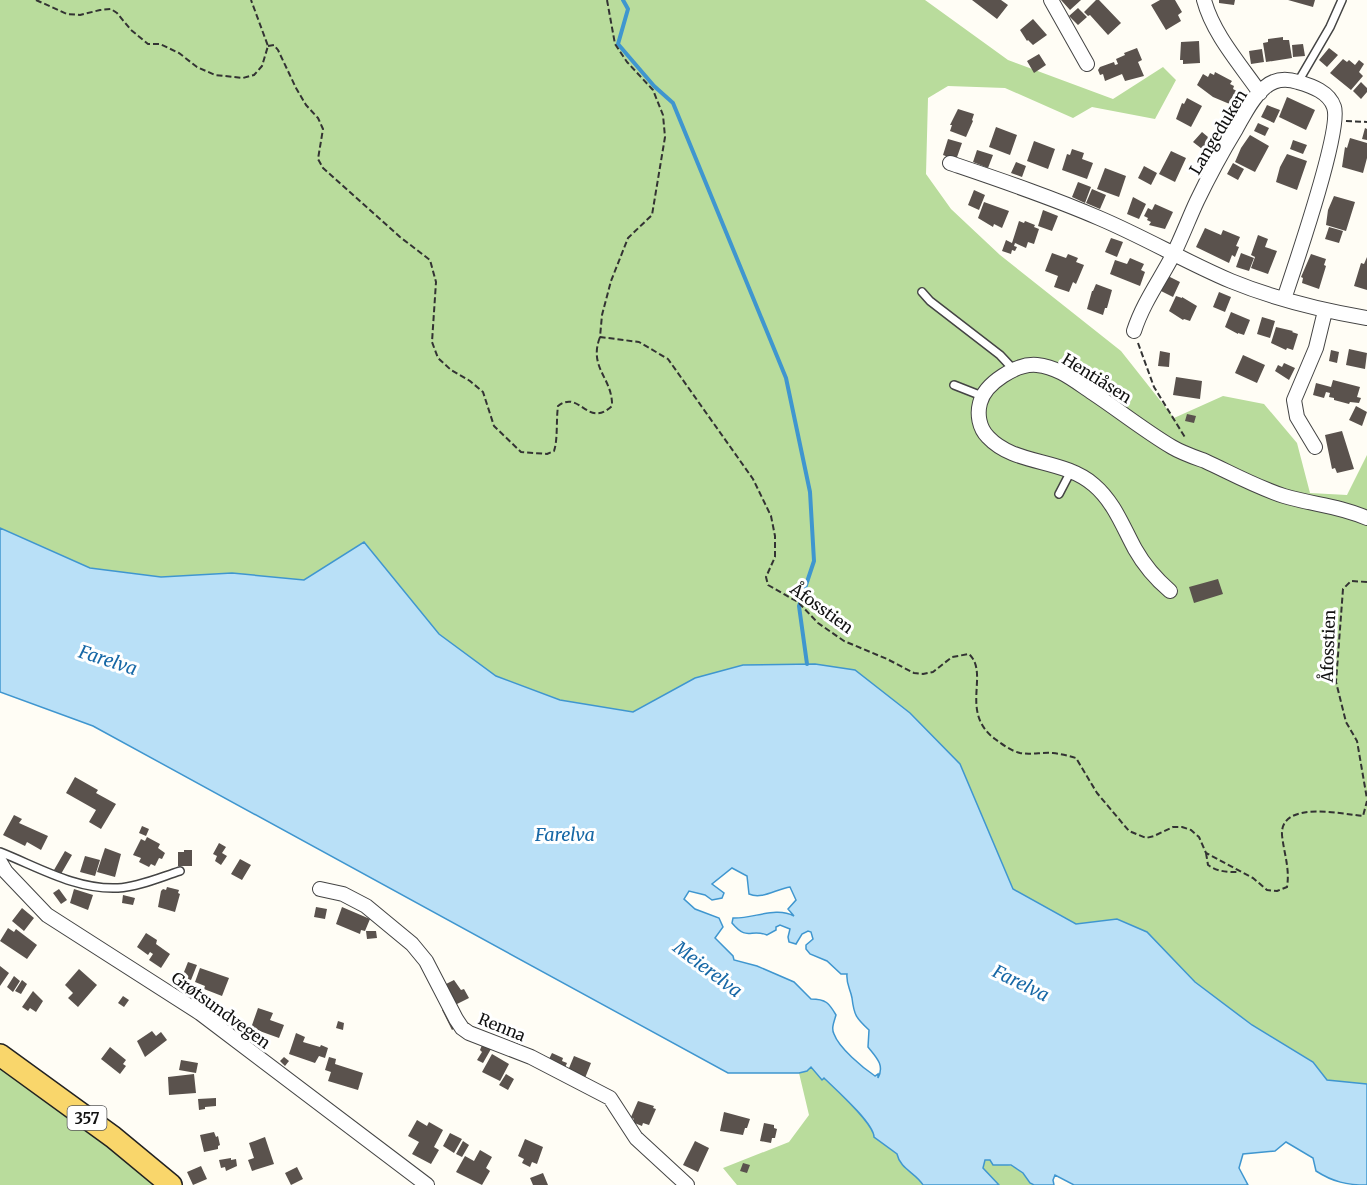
<svg xmlns="http://www.w3.org/2000/svg" width="1367" height="1185" font-family="Merriweather,serif">
<rect width="100%" height="100%" fill="#fffdf5"/>
<path fill="#b9dc9c" d="M0,0h925l83,60 105,39 50,-32 13,13 -21,39 -63,-12 -19,11 -68,-30 -57,-2 -20,12 -2,76 25,35 49,46 121,96 53,67 49,-22 41,8 33,39 13,50 37,2 20,-40v629l-40,-4 -14,-18 -61,-37 -57,-43 -48,-50 -30,-13 -41,5 -63,-35 -53,-125 -145,-100 -22,1 -98,13 -62,34 -73,-12 -64,-24 -57,-42 -75,-92 -60,38 -72,-7 -71,4 -71,-9 -90,-40z
M0,1062l158,123h-158z
M810,1066c12,11 64,55 64,71l23,17c3,15 19,19 26,31h-186l-14,-17 66,-26 20,-27 -10,-42 8,-2z
M985,1160h5l3,5c12,-1 21,-1 30,8 5,5 5,9 11,12h-35l-16,-17z"/>
<path fill="#b9e0f7" stroke="#3f96cf" stroke-width="1.5" fill-rule="evenodd" d="M0,528l90,40 71,9 71,-4 72,7 60,-38 75,92 57,42 64,24 73,12 62,-34 48,-13 72,-1 40,6 55,43 50,51 53,125 63,35 41,-5 30,13 48,50 57,43 61,37 14,18 40,4v101c-20,0 -34,-3 -51,-14l-3,-13 -27,-16 -11,9 -32,3 -4,14 9,17h-174l-19,-10 -2,5 1,5h-20l-4,-2 -7,-10 -12,-8h-18l-3,-5h-5l-2,8 16,17h-76c-7,-12 -23,-16 -26,-31l-23,-17c0,-14 -41,-50 -50,-59l-2,2 -11,-13 -4,4 -8,2h-71l-635,-347 -93,-34zM732,868l15,8 2,18c13,6 27,-5 41,-7l6,13 -8,9 6,7c-18,-10 -41,3 -61,2l-1,5c16,19 18,5 35,12l9,-5v-3l4,-2 10,4 -2,8 1,5 7,2 6,-10 6,-3 3,1 2,7 -7,6v4l4,5 17,7 14,13h6c-1,10 3,14 5,24 2,17 4,20 17,32l-1,17c8,10 17,18 10,31v-4l-3,2c-12,-8 -36,-28 -41,-42 -3,-6 0,-12 2,-19 -7,-12 -10,-16 -25,-16l-17,-17 -37,-16 -23,-6 -1,-4 -18,-18 8,-11 -4,-9 -24,-9 -11,-10 5,-8 16,4 7,5 10,-2 2,-5 -12,-9z"/>
<g fill="none" stroke-linecap="round" stroke-linejoin="round">
<path stroke="#3f96cf" stroke-width="4" d="M623,0l5,9 -10,35 36,42 19,17 113,275 24,114 4,69 -15,45 8,58"/>
</g>
<path fill="#5a524d" d="M972,0h29l7,5 -11,14z
M1061,0h20l-11,10z
M1096,0h3l22,23 -13,12 -18,-20 -2,1 -4,-4z
M1160,0h15l7,12 -4,3 3,6 -15,9 -15,-25z
M1219,0h16l-1,5 -15,-2z
M1288,0h27l-2,7z
M1078,8l9,9 -9,8 -9,-9z
M1033,19l14,16 -14,10 -5,-5 -1,1 -7,-11z
M1283,37v3h6l3,18 -26,4 -3,-19 5,-1v-3z
M1199,41l1,22 -17,1v-4h-3l1,-18z
M1303,44l2,12 -12,1 -1,-12z
M1137,48l5,12 -4,2 6,14 -19,5 -3,-7 -17,7 -2,-7 -3,1 -2,-5 2,-3 14,-5 1,3 3,-1 -2,-5 9,-4 -1,-2z
M1329,48l9,7 -11,12 -8,-7z
M1262,49l2,13 -13,2 -2,-13z
M1039,54l7,11 -12,8 -7,-12z
M1343,59l4,3 2,-2 6,5 4,-5 5,4 -5,8 4,4 -12,14 -21,-17z
M1215,72l17,9 -2,3 4,2 -1,3 13,7 -7,12 -26,-11 -16,-12 6,-11 5,3 2,-4 4,2z
M1361,82l6,6v4l-6,7 -8,-8z
M1287,97l28,13 -9,20 -27,-13z
M1187,98l15,8 -11,21 -15,-8 6,-16 2,1z
M1267,105l13,5 -6,13 -13,-6z
M958,109l16,5 -2,6 1,1 -7,16 -16,-6 2,-6h-2z
M1258,123l11,5 -4,8 -11,-5z
M996,127l21,8 -7,20 -21,-8z
M1365,128l2,1v11l-5,-1z
M1202,132l12,10 -8,10 -13,-10z
M1250,135l19,11 -14,26 -20,-10 6,-14z
M1350,138l17,5v15l-4,15 -21,-6 3,-20 2,1z
M948,139l14,4 -6,17 -13,-5z
M1293,140l14,5 -4,9 -13,-5z
M1034,141l21,8 -7,20 -21,-8z
M1072,149l12,4 -2,6 11,4 -6,16 -25,-9 5,-16 3,1z
M977,150l16,5 -5,13 -15,-6z
M1171,151l15,7 -11,24 -16,-8z
M1287,154l20,7 -10,29 -21,-8 4,-15z
M1016,162l10,4 -4,11 -11,-4z
M1233,163l11,6 -6,11 -11,-6z
M1144,166l13,7 -6,12 -13,-7z
M1105,168l21,8 -7,21 -22,-8z
M1078,182l13,5 -6,16 -13,-6z
M1092,189l14,6 -6,14 -14,-6z
M974,190l11,5 -6,15 -11,-5z
M1334,196l21,6 -9,29 -20,-6 2,-15z
M1133,197l13,7 -7,15 -12,-5z
M984,202l25,9 -7,17 -8,-4 -1,3 -15,-9z
M1155,204l18,8 -8,17 -16,-4 2,-3 -4,-2 1,-2 -4,-2 4,-8 4,2z
M1043,210l15,6 -6,15 -14,-5z
M1019,221l5,2 1,-2 10,4 -1,2 5,2 -5,15 -6,-2 -2,6 -11,-5 -1,3 3,1 -2,4 -3,-1 -1,4 -9,-3 4,-11 6,3z
M1329,227l14,4 -4,12 -14,-4z
M1205,228l16,7 2,-5 17,7 -4,9 3,1 -4,10 -3,-2 -3,8 -33,-16z
M1258,235l10,4 -3,8 12,4 -9,23 -17,-6 4,-11 -4,-2z
M1111,238l12,4 -6,15 -12,-5z
M1052,253l14,5 2,-4 10,4 -2,4 8,3 -8,19 -3,-2 -4,10 -15,-5 4,-11 -13,-5z
M1241,253l13,5 -5,13 -13,-4z
M1311,254l15,5 -2,6 2,1 -7,23 -17,-6 1,-5 -2,-1z
M1367,257v33l-13,-4 7,-23 3,1z
M1130,258l14,6 -3,6 4,2 -5,14 -30,-12 5,-14 12,4z
M1168,276l12,6 -7,15 -12,-6z
M1096,284l16,6 -5,18h-2l-2,7 -16,-6 5,-18h1z
M1219,292l12,5 -6,15 -12,-5z
M1176,296l6,2v-1l15,9 -7,15 -6,-2 -1,1 -14,-9z
M1231,312l19,8 -6,15 -6,-2v1l-13,-7z
M1262,317l13,4 -5,17 -13,-4z
M1276,327l17,4 -1,1 6,2 -5,16 -6,-2 -1,2 -15,-7z
M1349,349l18,4 -2,16 -19,-4z
M1331,350l8,2 -2,11 -8,-2z
M1160,351l10,2 -1,14 -11,-1z
M1243,355l22,10 -8,18 -22,-10z
M1284,363l11,5 -6,12 -14,-9 3,-6 4,2z
M1176,377l26,4 -2,18 -27,-4z
M1333,380l27,7 -3,10 4,1 -2,5 -9,-1 -1,2 -15,-4v-2l-5,-1 1,-4 -4,-1 -2,6 -11,-3 3,-12 15,4z
M1356,406l11,6 -5,14 -13,-6z
M1187,414l9,2 -2,7 -9,-2z
M1342,431l12,38 -17,4 -2,-5 -3,1 -7,-34z
M1218,579l5,15 -29,9 -5,-16z
M75,777l23,13 -2,3 20,11 -15,25 -12,-7 7,-12 -30,-17z
M14,815l8,4 -3,4 29,13 -7,14 -14,-8 -2,4 -22,-11z
M142,826l7,3 -3,7 -7,-3z
M147,837l13,7 -2,4 7,5 -3,6 -3,-1 -4,8 -4,-2 -2,3 -10,-5 2,-4 -8,-3 8,-16 4,2z
M219,843l7,4 -4,6 5,3 -6,9 -6,-4 2,-5 -4,-2z
M105,848l16,6 -6,23 -18,-5z
M184,850h8v16h-14v-14h6z
M65,851l7,4 -11,19 -7,-4z
M85,856l15,4 -5,16 -15,-4z
M240,859l11,6 -9,15 -11,-6z
M167,887l12,3 -1,3 2,1 -5,18 -17,-5 3,-16 2,-2 3,1z
M59,889l8,11 -6,4 -8,-11z
M74,889l19,6 -5,15 -18,-7z
M123,895l12,3 -2,7 -11,-2z
M316,907l11,2 -2,10 -11,-2z
M342,907l28,12 -5,12 -4,-1 -1,4 -24,-10z
M22,908l12,10 -10,13 -12,-10z
M8,928l6,4 2,-3 21,16 -10,14 -27,-18z
M366,931h10l1,7 -10,1z
M146,933l11,7 -1,4 14,10 -9,14 -12,-8 4,-6 -3,-2 -2,3 -11,-8z
M188,962l9,3 -6,15 -9,-3z
M0,966l9,7 -9,13z
M200,968l29,10 -7,18 -18,-7 1,-3 -10,-4z
M79,969l18,16 -19,22 -10,-9 5,-5 -8,-8z
M14,976l6,5 -7,11 -6,-5z
M22,980l5,4 -6,10 -6,-3z
M454,980l7,10 3,-1 5,9 -14,7 -11,-20z
M33,991l10,10 -7,11 -6,-4 -2,3 -6,-4z
M123,996l6,4 -5,7 -6,-4z
M258,1008l15,5 -3,7 14,5 -5,13 -28,-10z
M448,1008l10,18 -6,4 -10,-20z
M338,1021l6,2 -1,7 -7,-2z
M152,1031l4,5 5,-4 6,8 -22,17 -8,-16z
M296,1033l9,4 -2,5 17,5 1,-2 7,3 -3,10 -6,-2 -4,7 -26,-9z
M482,1045l9,4 -8,14 -6,-3 5,-8 -2,-2z
M110,1047l16,13 -3,4 3,2 -6,8 -19,-15z
M552,1053l11,5 -1,3 5,2 -3,7 -17,-7z
M492,1054l17,10 -9,17 -18,-9z
M574,1056l17,7 -6,15 -18,-5z
M284,1057l5,4 -4,5 -5,-5z
M329,1057l7,2 -1,5 28,9 -5,17 -30,-9 3,-9 -6,-2z
M181,1060l17,3 -2,10 -17,-3z
M194,1074l2,19 -27,2 -1,-18z
M506,1074l8,5 -6,11 -9,-5z
M216,1098v8l-11,1v2l-6,1 -1,-11z
M638,1101l16,5 -1,2 3,1 -7,16 -6,-2 -1,3 -10,-4 2,-3 -3,-2z
M724,1112l26,7 -3,9h-2l-2,7 -23,-4z
M417,1120l10,6 2,-4 14,8 -9,17 5,3 -8,14 -19,-10 7,-12 -11,-6z
M764,1123l10,2v3l3,1 -2,9h-3l-1,5 -11,-2z
M214,1132l2,5 2,-1 2,9 -2,1v3l-14,3 -4,-17z
M450,1133l12,6 -8,14 -11,-7z
M265,1137l9,27 -22,7 -4,-11 6,-2 -5,-15z
M525,1139l18,8 -6,17 -5,-2 -2,5 -8,-4 2,-4 -6,-3z
M463,1141l6,4 -7,12 -6,-3z
M695,1141l14,7 -11,24 -15,-7z
M480,1150l12,7 -6,11 4,3 -8,14 -26,-13 9,-16 9,5z
M231,1158v2l5,-1 1,7 -11,5 -1,-4 -4,1 -2,-8z
M743,1163l7,2 -3,8 -7,-2z
M201,1166l6,13 -14,6 -6,-13z
M297,1167l6,12 -12,6 -6,-12z
M543,1173l5,12h-15l-3,-7z"/>
<g fill="none" stroke-linecap="round" stroke-linejoin="round">
<g stroke="#444" stroke-width="10">
<path id="lane" d="M1298,82l32,-55 12,-27
M922,292l8,9 70,54 14,15
M954,385l28,11
M1059,494l12,-23
M0,852c38,15 76,38 118,36 20,-1 43,-11 62,-17"/>
</g>
<g stroke="#444" stroke-width="16">
<path id="street" d="M1051,0l36,64
M1204,0c9,34 36,64 56,93
M950,163c50,17 101,34 149,55 45,19 87,44 132,63 44,18 89,29 136,37
M1134,331c9,-28 26,-51 39,-76 9,-18 16,-37 24,-54 12,-25 25,-49 39,-72 8,-14 16,-31 28,-41 10,-9 22,-10 34,-6 14,4 31,10 36,25 8,22 -40,162 -50,192
M1315,447l-18,-30 -3,-17 22,-52 9,-37
M1170,591c-14,-12 -26,-26 -35,-42 -12,-22 -21,-47 -41,-64 -31,-27 -79,-19 -106,-48 -9,-9 -11,-23 -8,-34 5,-20 37,-40 57,-38 22,2 39,17 56,28 27,18 52,38 79,54 10,6 22,10 33,14 26,12 51,26 79,35 30,9 53,9 83,22
M0,862l6,10 41,43 153,98 227,172
M320,889l23,5 23,12 46,38 14,17 30,58 6,9 7,5 62,24 79,41 26,40 51,47"/>
</g>
<g stroke="#222" stroke-width="24">
<path id="primary" d="M0,1055l113,82 58,48"/>
</g>
<path stroke="#333" stroke-width="2" stroke-dasharray="6 3" stroke-linecap="butt" d="M36,0l31,14 13,1 20,-5 11,-1 6,4 14,17 17,14h12l19,9 18,14 18,8 28,3 11,-3 8,-9 6,-20 -17,-46
M607,0l8,44 12,18 26,28 10,25 2,22 -13,78 -24,23 -17,43 -9,34 -2,22 39,5 29,17 85,120 18,37 4,20v21l-9,20 2,8 30,17 20,21 26,18 43,18 27,14 9,1 10,-2 19,-15 17,-3c21,20 -10,58 26,85 7,5 16,12 25,14 11,2 22,-1 33,0 8,1 16,3 23,5l21,35 32,38 17,7 8,-2 19,-9h9l9,3 8,7 7,16 47,25 14,12 10,1 10,-4c3,-19 -3,-33 -5,-52 -2,-35 60,-21 81,-19l4,-15
M268,46l6,-1 4,5 18,38 10,17 12,13 5,11 -5,30 5,9 77,69 30,23 6,22 -4,60 6,16 13,12 19,11 13,11 11,34 27,26 26,2 7,-3c4,-12 2,-30 4,-45 22,-17 29,23 54,0 1,-28 -24,-38 -12,-69
M1346,121l21,1
M1138,343l16,44 32,52
M1367,582l-16,-1 -8,8 -7,93 10,40 11,19 10,58
M1206,853l2,12c10,7 19,7 31,7"/>
<use href="#lane" stroke="#fff" stroke-width="7"/>
<use href="#street" stroke="#fff" stroke-width="14"/>
<use href="#primary" stroke="#f9d66b" stroke-width="21"/>
</g>
<g text-anchor="middle" dominant-baseline="central" stroke-width="6" stroke-linejoin="round" paint-order="stroke">
<rect fill="#fff" stroke="#585858" stroke-width="1.5" x="67.5" y="1106" width="39" height="24" rx="4.5"/>
<g font-size="15" font-weight="bold" fill="#111">
<text x="87" y="1118">357</text>
</g>
<g font-size="16" fill="#111" stroke="#fff">
<text transform="translate(1218 132) rotate(-59)">Langeduken</text>
<text transform="translate(1097 378) rotate(32)">Hentiåsen</text>
<text transform="translate(822 608) rotate(36)">Åfosstien</text>
<text transform="translate(1328 646) rotate(-88)">Åfosstien</text>
<text transform="translate(221 1010) rotate(36)">Grøtsundvegen</text>
<text transform="translate(502 1027) rotate(22)">Renna</text>
</g>
<g font-size="18" font-style="italic" fill="#1768a6" stroke="#fff">
<text transform="translate(108 660) rotate(18)">Farelva</text>
<text x="565" y="834">Farelva</text>
<text transform="translate(708 969) rotate(37)">Meierelva</text>
<text transform="translate(1021 983) rotate(26)">Farelva</text>
</g>
</g>
</svg>
